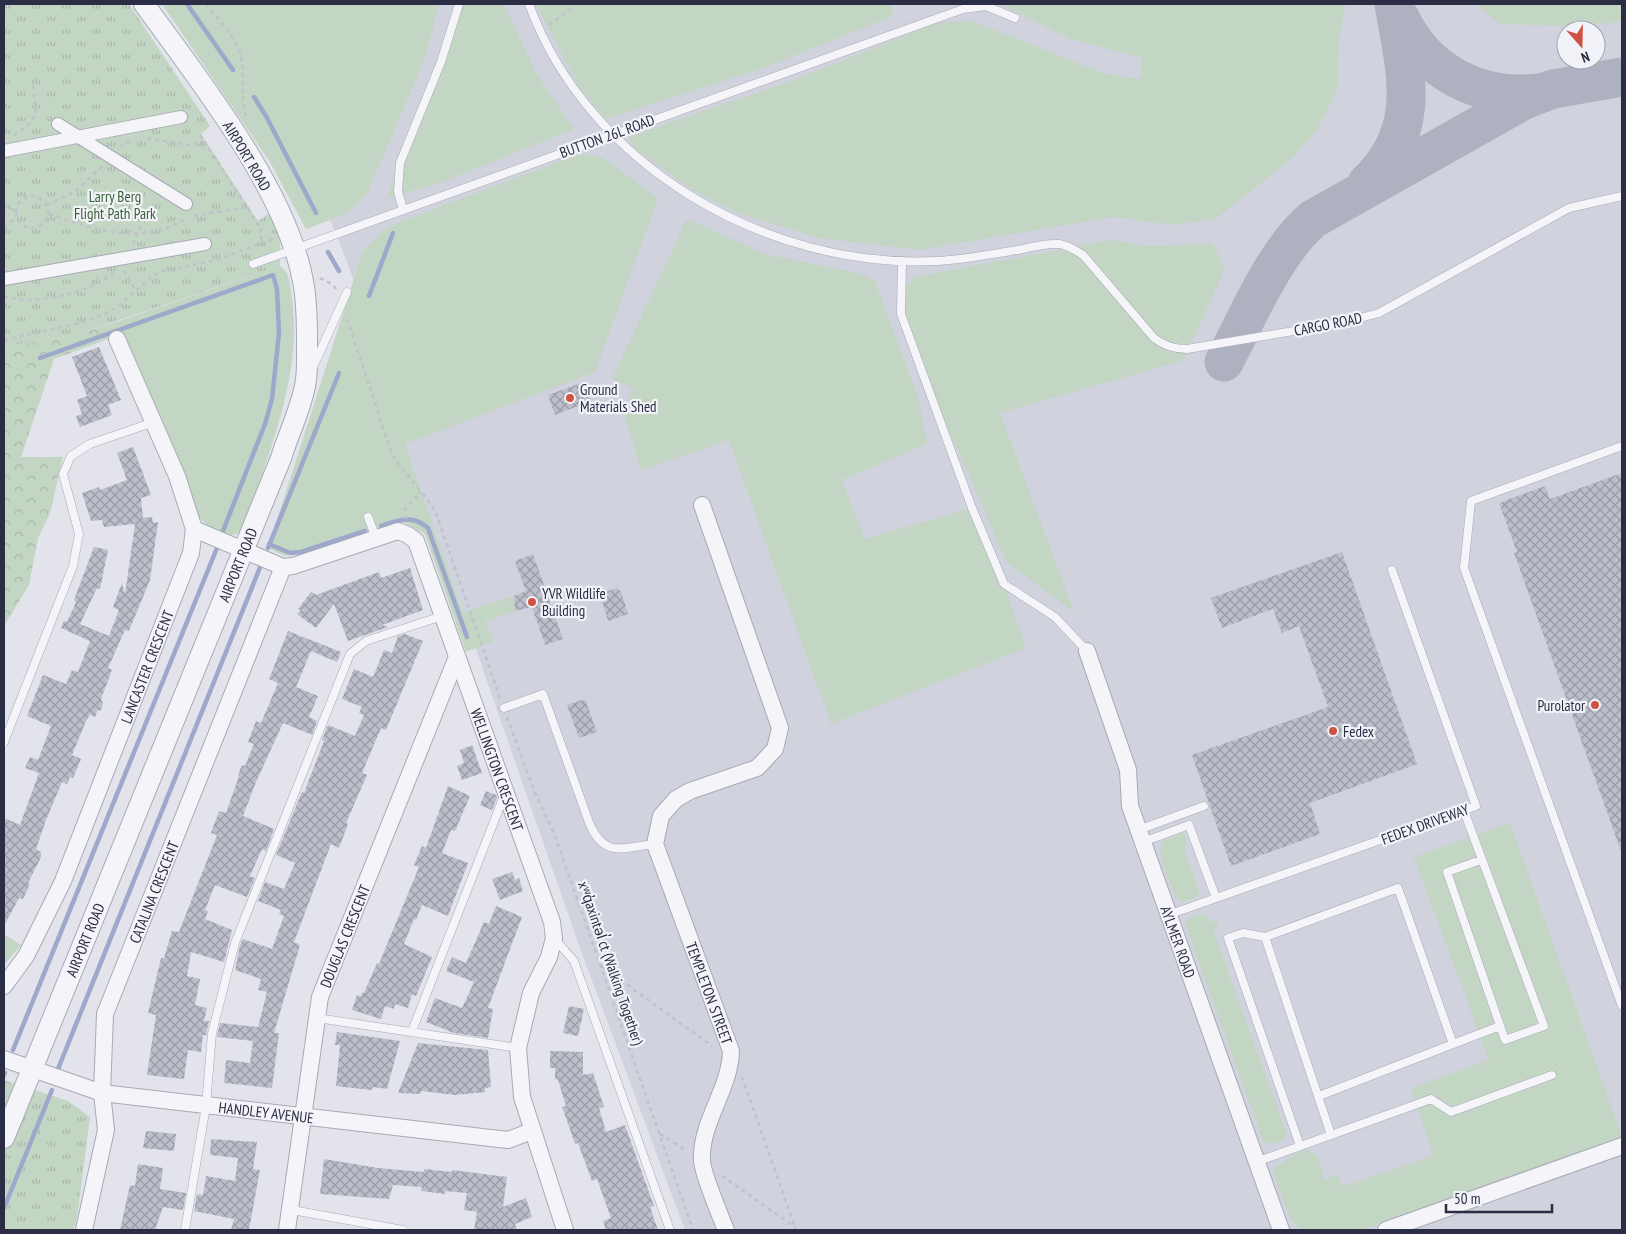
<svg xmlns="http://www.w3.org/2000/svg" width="1626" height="1234" font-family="'PT Sans Narrow',sans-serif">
<defs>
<pattern id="forest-crowns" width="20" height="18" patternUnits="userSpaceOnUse" patternTransform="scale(1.25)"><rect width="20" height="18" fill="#c3d5c3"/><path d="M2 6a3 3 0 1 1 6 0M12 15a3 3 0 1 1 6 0" fill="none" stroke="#a8b7a9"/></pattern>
<pattern id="park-tufts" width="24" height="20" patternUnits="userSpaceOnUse" patternTransform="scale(1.25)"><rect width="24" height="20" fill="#c3d5c3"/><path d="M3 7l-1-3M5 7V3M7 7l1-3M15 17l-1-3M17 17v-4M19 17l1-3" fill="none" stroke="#a8b7a9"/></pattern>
<pattern id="building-cross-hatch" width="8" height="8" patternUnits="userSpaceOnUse" patternTransform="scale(1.25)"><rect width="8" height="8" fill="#bcbecb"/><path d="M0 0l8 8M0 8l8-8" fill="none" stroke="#999ba6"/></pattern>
</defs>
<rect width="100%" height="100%" fill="#e2e3eb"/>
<path fill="#d0d2dd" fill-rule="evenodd" d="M234,4h1388v1226h-937l-104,-279 -85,-244 -91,-263 3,-1 -39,-122 -33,-88zM1566,30h30v30h-30z"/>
<path fill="#c3d5c3" d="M162,4h277l-14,54 -58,136 -21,20 -40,15 -36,-67z
M461,4h43l32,69 38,56 -129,52 -59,18 44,-102z
M536,4h354l3,12 -135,54 -152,49 -28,-34z
M1000,4h346l-8,40 -1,47 -20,39 -26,29 -74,59 -43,7 -61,-8 -193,33 -101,-12 -84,-26 -38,-19 -62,-44 -6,-12 160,-55 150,-60 33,-1 133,53 35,5 3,-21 -70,-18z
M1476,4h146v18l-48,4 -75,-2z
M580,154l23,4 55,40 -63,174 -190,72 58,168 51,-16 1,15 -30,10 9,20 -28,11 -41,-118 -22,-12 -80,26 -38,8 -17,-8 95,-297 26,-25z
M687,219l78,35 93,19 17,8 43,117 9,46 -85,36 23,59 107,-31 32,76 22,64 -195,76 -102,-284 -88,30 -18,-59 10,-23 -21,-9z
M1112,240l34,6 67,-2 12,24 -41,92 -184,53 74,199 -67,-49 -106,-244 -1,-23 14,-19z
M280,266c10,7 9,15 11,26 11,64 -10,127 -30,186 -6,17 -11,35 -18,51 -14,16 -39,-4 -49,-18l-25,-72 -56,-116z
M1510,823l112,314 -260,93h-61l-10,-10 -18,-49 3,-5 30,-17 10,6 9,25 13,-6 4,13 91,-31 -22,-68 78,-28 -75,-203z
M1183,833l5,7 -4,10 16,45 -16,7 -8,-4c-4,-12 -21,-46 -14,-54 4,-6 14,-8 21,-11z
M1201,914l5,1 4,7 6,-2 2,7 -5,3 74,205 -8,8h-15l-79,-220 7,-7z
M4,934l17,11 -17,20z"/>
<path fill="url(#forest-crowns)" d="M113,323l6,12 -65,24 -33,98h42l-13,56 -12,25 -9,47 -25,41v-279l74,-13z"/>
<path fill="url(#park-tufts)" d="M4,4h125l81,122 -9,8 57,87 12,-8 10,23v30l-202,68 -74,13z
M4,1080l64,21 22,16 -13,102 -4,11h-69z"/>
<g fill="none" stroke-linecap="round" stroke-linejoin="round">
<path stroke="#9da8cb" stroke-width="4.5" d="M187,4l46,66
M254,97l12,19 50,97
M328,252l11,19
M369,296l24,-63
M40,358l233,-83 4,14 2,44 -7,66 -7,25 -42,107
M381,526c17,-6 32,-12 47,2l39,109
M269,544l21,9 11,-1 64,-21
M268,548l71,-175
M13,1050l204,-502
M58,1069l203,-504
M4,1075l1,-2
M4,1208l48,-118"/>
<path stroke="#aeb1c0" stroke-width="39" d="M1400,18c26,54 79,82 138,75
M1367,183c57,-53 38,-113 27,-179
M1224,362c24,-45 50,-110 89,-143l211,-119 29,-11 69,-12"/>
</g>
<path fill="url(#building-cross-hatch)" d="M99,347l22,53 -13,5 4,10 -32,12 -4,-11 6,-2 -5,-14 10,-4 -15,-39z
M584,382l7,19 -36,14 -7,-20z
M133,447l18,48 -10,3 2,20 9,-1 1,6 5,-1 -8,58 -19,46 -2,5 -4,-1 -17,38 4,2 -11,29 2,4 -2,7 -4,1 -2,6 -5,-2 -4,6 -14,34 9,4 -8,19 -3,-1 -3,7 -5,-2 -16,38 -10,29 5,3v5l-13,26 2,1 -7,15 -4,-1 -15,28v-108l16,7 19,-52 -14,-5 5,-11 8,3 13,-34 -24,-10 16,-41 23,9 6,-14 6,2 12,-31 -29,-13 3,-7 3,1 9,-20 -2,-2 20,-53 14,3 -8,39 -3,-1 -17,36 29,12 10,-26 -6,-3 9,-24 3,11 10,-70 -31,3 -2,-7 -11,1 -9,-28 17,-6 1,3 27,-10 -10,-27z
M1622,473v378h-1l-107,-298 3,-1 -18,-49 46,-17 5,13z
M1342,552l75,212 -107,39 10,31 -89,32 -39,-111 136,-48 -29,-81 -17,7 -9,-24 -51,19 -11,-30z
M533,554l30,85 -18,6 -13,-38 -17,4 -1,-15 12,-5 -11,-30z
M410,568l13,42 -41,15 6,2 -40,14 -14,-37 -18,24 -19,-14 4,-4 -3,-1 13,-17 5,3 63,-23 2,6z
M617,588l4,4 7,22 -20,7 -8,-27z
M288,631l53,21 -4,10 -26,-11 -15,36 22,9 -9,21 8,4 -5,14 -29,-12 -27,59 -13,34 31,13 -8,22 -4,-2 -12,27 5,2 -8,19 -32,-12 -10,25 3,1 -3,8 27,11 -8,32 -33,-10 -4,24 13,3 -5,26 12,3 -3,13h5l-3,14h-3l-2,17 -13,-2 -4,29 -37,-4 9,-60 -8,-2 13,-55h3l8,-27 7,1 38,-97 -6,-2 8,-22 7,2 13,-37 -1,-1 4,-10 3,1 9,-22 -6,-2 8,-21 5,2 17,-40 -9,-4z
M405,634l18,7 -37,89 -5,-2 -19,45 5,2 -21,48 2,1 -9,24 -8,-4 -37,98 6,3 -26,88h5l-7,55 -48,-5 2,-23 24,3 3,-22 -36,-4 3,-14 38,4 9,-35 -9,-2 3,-11 -26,-9 5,-25 3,-6 29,10 12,-33 -5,-2 2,-4 -23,-9 7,-19 19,7 11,-26 -19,-8 26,-63 2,1 20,-52 -2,-1 6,-15 27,11 9,-21 -5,-2 3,-6 -20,-8 12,-30 19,8 11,-27 8,3 6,-17z
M585,699l12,33 -18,6 -12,-33z
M472,745l10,28 -20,7 -5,-14 7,-3 -4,-13z
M448,786l22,10 -15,35 -4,-1 -9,23 26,10 -20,53 -26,-11 -6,15 -2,-1 -10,25 28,13 -16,39 -4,-2 -4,14 -13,-4 -1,5 -9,-3 -4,13 -29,-9 5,-15 4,1 1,-3h2l13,-30 2,1 40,-97 -5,-2 8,-19 4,2z
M486,791l10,4 1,3 -5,12 -12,-5z
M512,872l3,8 4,-2 4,13 -23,9 -8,-21z
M496,906l26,11 -34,91 5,1 -5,29 -34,-5 -28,-11 9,-24 27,10 12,-26 -28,-11 6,-14 14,6 18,-41 5,2z
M569,1006l15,3 -6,27 -15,-3z
M337,1032l63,9 -13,48 -14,-2 -2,3 -35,-4 4,-41h-5z
M418,1043l70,7 3,37 -6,1v4l-30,3 -34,-4v3l-23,-1z
M550,1051l33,1v23l10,-2 11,34 -5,1 7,24 19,-7 29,81 -4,1 8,23h-52l-3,-9 8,-3 -14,-39 -5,2 -14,-38 -3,1 -9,-26 -4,-11 4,-1 -8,-26 -3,-1v-11h-5z
M146,1131l30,3 -2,17 -31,-3z
M211,1139l46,3 -4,27 7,1 -11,60h-18l3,-11 -40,-8 3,-17 6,1 3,-19 29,5 3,-23 -28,-3z
M324,1159l54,9 46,4v-3l28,3v-2l55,7 -4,30 23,-9 6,19 -17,7 2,6h-43l3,-18 -13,-2 3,-17 -22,-2v3l-24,-3 1,-4 -29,-2 -4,14 -69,-5z
M138,1164l25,4 -3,21 26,4 -3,17 -20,-3 -8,23h-35l10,-45 5,1z"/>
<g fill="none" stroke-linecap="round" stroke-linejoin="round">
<g stroke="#a7a9b5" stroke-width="9">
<path id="service" d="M529,4c59,162 238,265 407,257 27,-1 55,-7 82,-11 13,-3 28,-7 41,-6 9,1 16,6 24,11l71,83c10,8 20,11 33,11l154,-26 38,-10 190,-105 53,-12
M403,209l-5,-17 2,-29 41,-101 18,-58
M902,261l-1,53 71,194 32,76 51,33 32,34
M253,264l710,-255 23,-3 29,12
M314,365l33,-73
M1622,446l-151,55 -7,67 158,438
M368,517l8,21
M504,708l39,-14 47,131c16,34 33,22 65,19
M4,742l69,-176 6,-32 -16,-60 8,-18 19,-12 64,-22
M1464,811l80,215 -39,14 -58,-168 34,-12
M1138,830l66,-24
M1143,842l46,-17 27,73
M1168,915l308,-109 -84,-236
M1265,937l-22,-4 -15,5 72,208
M554,938l20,23 96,269
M317,1018l201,30
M412,1031l92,-235
M1453,1044l47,-18
M1319,1096l134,-52 -55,-156 -133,49 66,198
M1256,1162l175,-63 20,13 101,-37
M292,1210l111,20
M185,1230l21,-124 6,-73 23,-90 115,-289 16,-13 76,-25"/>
</g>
<g stroke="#a7a9b5" stroke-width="14">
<path id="pedestrian" d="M58,124l128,80
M4,151l177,-34
M4,279l201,-35"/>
</g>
<g stroke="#a7a9b5" stroke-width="18">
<g id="minor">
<path id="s1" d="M702,505l78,223 -5,21 -18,19 -67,23 -14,8 -15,17 -6,28 76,207c-1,39 -31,71 -29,110 1,14 18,54 24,69"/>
<path id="s2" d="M194,529l89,38 10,-1 105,-35 10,4 8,6 136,381 2,16 -5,19 -18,36 -13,55 4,49 43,133"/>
<path id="s3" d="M1087,651l41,119 2,36 151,424"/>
<path id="s4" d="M4,986l22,-30 37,-75 128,-328 3,-24 -17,-53 -60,-137"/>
<path id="s5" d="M4,1059l98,34 406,47 24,-9"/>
<path id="s6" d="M84,1230l22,-100 -4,-37 3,-79 178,-447"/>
<path id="s7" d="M287,1230l33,-233 137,-340"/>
<path d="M1386,1230l236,-84"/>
</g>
</g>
<g stroke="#a7a9b5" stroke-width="22">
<g id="tertiary">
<path id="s8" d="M4,1138l277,-680c7,-23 19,-47 24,-72 3,-14 2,-30 2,-45 0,-20 0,-40 -4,-60 -17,-92 -104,-201 -159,-277"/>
</g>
</g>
<path stroke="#c0c1ca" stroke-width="2.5" stroke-dasharray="4 4" stroke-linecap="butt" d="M206,4c11,15 31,33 35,52 4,20 -1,40 5,60
M549,25l28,-21
M14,135l12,-8 10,-12 -3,-30
M200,135l61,94 -2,5 4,9
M147,138l42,7 15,-3
M120,147l10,-6
M16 212a16 16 0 1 1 32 0a16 16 0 1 1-32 0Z
M4,204l12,8
M47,205l29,-14 26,-25
M49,214c36,12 72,26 111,16 10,-2 19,-8 28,-12
M194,216l52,-9
M4,228l12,-11
M133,244l7,-17 19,-24
M124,271l11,19
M320,278l12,6 5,6
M4,296c29,10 86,-3 109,-23
M347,319l45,135c13,21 32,38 44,59l64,185
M4,340l76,-17 23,-8 17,-10 32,-29 11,-5 54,-11 57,-21
M406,519l-1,-10 16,-17
M507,717l28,76 19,40 139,397
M601,966l111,80
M742,1077l54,153
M660,1134l27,17
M722,1176l73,51"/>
<use href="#service" stroke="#f5f5f9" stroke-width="8"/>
<use href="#pedestrian" stroke="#f5f5f9" stroke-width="12"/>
<use href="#minor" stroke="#f5f5f9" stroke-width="16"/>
<use href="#tertiary" stroke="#f5f5f9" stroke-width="20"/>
</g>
<g fill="#d15245" stroke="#f2f3f8" stroke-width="2">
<circle cx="570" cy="398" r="5"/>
<circle cx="532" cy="602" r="5"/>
<circle cx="1595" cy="705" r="5"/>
<circle cx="1333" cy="731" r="5"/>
</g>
<g text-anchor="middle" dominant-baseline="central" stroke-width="4.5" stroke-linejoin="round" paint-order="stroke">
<g font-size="15" fill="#2a2d43" stroke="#f2f3f8">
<text transform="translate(607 136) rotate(-20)">BUTTON 26L ROAD</text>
<text transform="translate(247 156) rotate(59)">AIRPORT ROAD</text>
<text transform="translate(1328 324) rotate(-11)">CARGO ROAD</text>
<text stroke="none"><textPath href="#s8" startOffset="619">AIRPORT ROAD</textPath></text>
<text stroke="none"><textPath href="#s4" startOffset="351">LANCASTER CRESCENT</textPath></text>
<text stroke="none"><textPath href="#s2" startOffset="481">WELLINGTON CRESCENT</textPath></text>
<text transform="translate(1425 824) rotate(-20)">FEDEX DRIVEWAY</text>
<text stroke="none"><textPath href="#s6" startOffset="350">CATALINA CRESCENT</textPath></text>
<text stroke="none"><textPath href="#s7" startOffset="301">DOUGLAS CRESCENT</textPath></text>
<text stroke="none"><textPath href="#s8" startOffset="214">AIRPORT ROAD</textPath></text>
<text stroke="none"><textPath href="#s3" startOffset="306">AYLMER ROAD</textPath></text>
<text transform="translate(611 963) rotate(71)">xʷq̓axintəl̕ ct (Walking Together)</text>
<text stroke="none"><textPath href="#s1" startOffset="581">TEMPLETON STREET</textPath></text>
<text stroke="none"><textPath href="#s5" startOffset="269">HANDLEY AVENUE</textPath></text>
</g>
<g font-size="15" fill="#375f38" stroke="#f2f3f8">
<text x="115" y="196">Larry Berg<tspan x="115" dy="17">Flight Path Park</tspan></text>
</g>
<g font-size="15" fill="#2a2d43" stroke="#f2f3f8" text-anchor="start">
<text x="580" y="389">Ground<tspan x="580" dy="17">Materials Shed</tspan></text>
<text x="542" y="593">YVR Wildlife<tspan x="542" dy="17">Building</tspan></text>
<text x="1585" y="705" text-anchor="end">Purolator</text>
<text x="1343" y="731">Fedex</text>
</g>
</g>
<rect width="1626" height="1234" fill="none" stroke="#2a2d43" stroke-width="10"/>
<g transform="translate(1581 45) rotate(160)"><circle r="24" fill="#f2f3f8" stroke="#a2a4b0"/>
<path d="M0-4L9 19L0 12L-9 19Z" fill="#d15245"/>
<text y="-8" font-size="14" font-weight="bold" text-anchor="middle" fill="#2a2d43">N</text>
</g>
<path d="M1446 1204v8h106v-8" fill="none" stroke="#2a2d43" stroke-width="2.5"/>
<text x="1454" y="1204" font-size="15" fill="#2a2d43" stroke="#f2f3f8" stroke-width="4" paint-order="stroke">50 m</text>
</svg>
